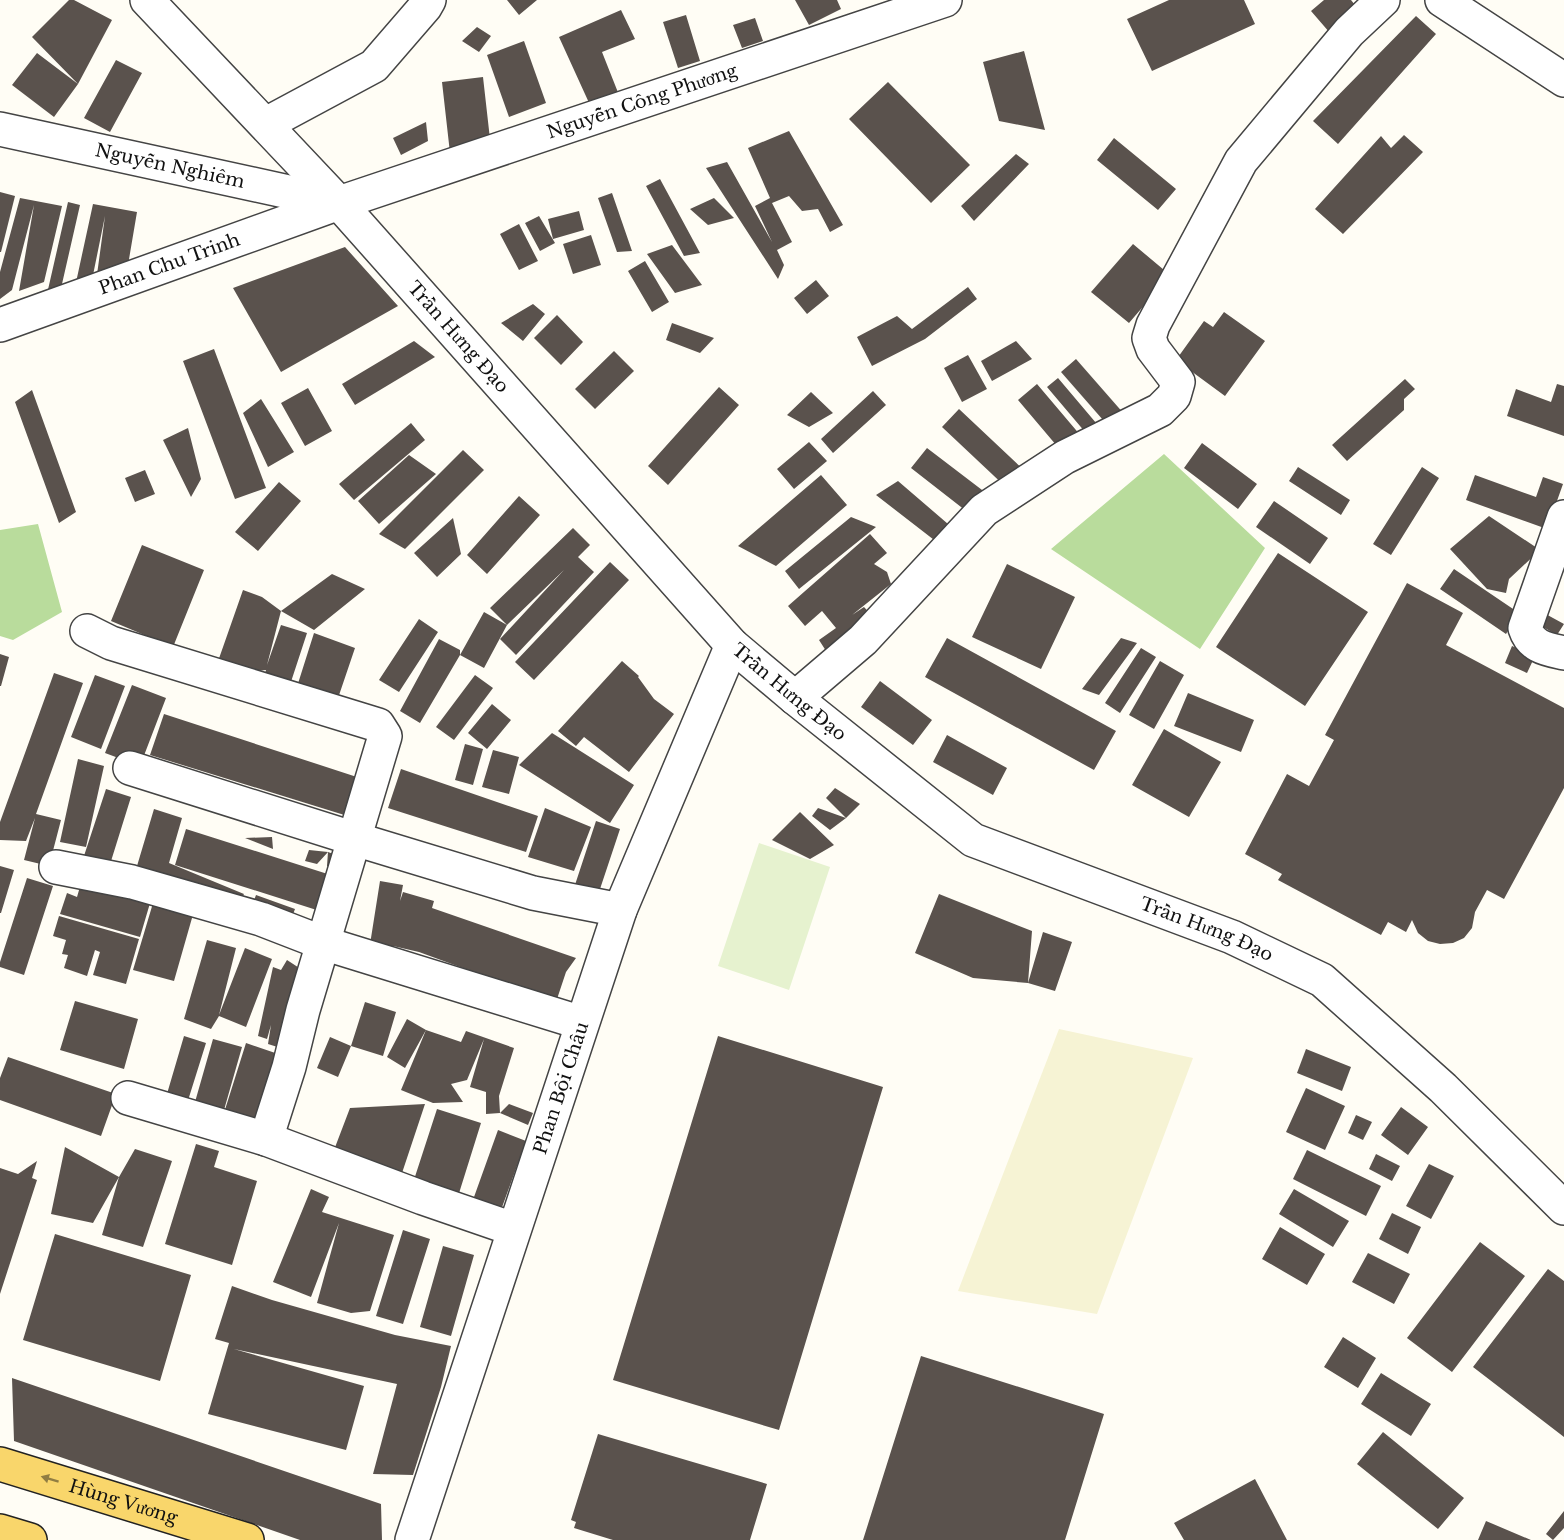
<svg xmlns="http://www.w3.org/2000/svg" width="1564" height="1540" font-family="'Libre Baskerville',serif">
<rect width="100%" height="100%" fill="#fffdf5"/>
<path fill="#f6f3d4" d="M1059,1029l134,29 -96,256 -139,-23z"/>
<path fill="#b9dc9c" d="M1164,454l101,94 -65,101 -149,-100z
M38,524l24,88 -49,28 -13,-4v-106z"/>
<path fill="#e6f2cf" d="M759,843l71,24 -41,123 -71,-24z"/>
<path fill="#5a524d" d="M69,0h5l38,20 -34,64 -46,-47z
M507,0h30l-18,15z
M795,0h42l4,9 -32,16z
M1169,0h75l11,24 -103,47 -25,-52z
M1324,0h27l8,10 -29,23 -19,-22z
M621,10l14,29 -33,13 17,43 -29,10 -31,-68z
M686,15l14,46 -22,7 -15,-46z
M1416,16l20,18 -98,110 -25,-23z
M755,18l8,23 -21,7 -9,-23z
M477,27l14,9 -12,16 -17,-11z
M524,41l22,62 -37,14 -22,-62z
M1024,51l21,79 -46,-9 -16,-59z
M37,53l41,31 -24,33 -42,-32z
M116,60l26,13 -32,59 -26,-14z
M483,77l8,71 -41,5 -8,-71z
M888,82l82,83 -39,38 -82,-84z
M426,122l2,19 -27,14 -8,-17z
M789,131l54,94 -13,7 -12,-23 -16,2 -13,-15 -17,7 20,39 -15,8 7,15 -6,14 -72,-111 21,-6 45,80 -17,-36 15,-8 -22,-50z
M1404,135l19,17 -80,82 -28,-25 66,-73 10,12z
M1114,138l62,51 -18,21 -61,-50z
M1016,154l13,10 -55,57 -13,-15z
M660,179l40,74 -16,3 -38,-70z
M0,192l15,4 -14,56h-1z
M612,193l20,58 -15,1 -19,-54z
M20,198l42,8 -18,76 -25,9 15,-86 -22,85 -12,9v-27z
M714,198l20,20 -26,7 -18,-16z
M68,202l12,3 -18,79 -15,10z
M93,204l44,8 -10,59 -31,11 9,-66 -13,64 -17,7z
M579,211l5,19 -31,9 -5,-20z
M539,216l16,27 -15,8 -15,-28z
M519,224l19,37 -19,9 -19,-36z
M591,235l10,30 -28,9 -10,-30z
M1133,244l37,31 -41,48 -38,-31z
M672,245l30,40 -27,8 -28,-39z
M345,247l53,59 -117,66 -48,-84z
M645,261l24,41 -17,10 -24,-41z
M816,280l13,16 -22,18 -13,-16z
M968,287l9,12 -52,40 -53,27 -15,-29 40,-21 15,13z
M533,304l12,10 -22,27 -22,-18z
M1224,312l41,29 -40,55 -49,-36 28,-39 9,6z
M557,315l26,27 -22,23 -27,-27z
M672,323l42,15 -14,15 -34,-13z
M414,341l21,16 -80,48 -13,-21z
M1016,341l16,18 -40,22 -11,-20z
M214,349l52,139 -31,11 -52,-138z
M614,351l20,20 -39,38 -20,-20z
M968,355l19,34 -25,13 -18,-34z
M1076,359l49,56 -15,13 -49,-56z
M1058,378l44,52 -11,9 -44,-52z
M1405,379l10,10 -11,10v11l-57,51 -15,-16z
M1037,384l44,52 -19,16 -44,-52z
M1557,384l7,2v50l-57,-20 9,-27 35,13z
M719,387l20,18 -71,80 -20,-19z
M308,388l24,43 -27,15 -24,-43z
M32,390l44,122 -17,11 -44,-121z
M873,391l13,14 -53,48 -12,-14z
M811,392l22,21 -24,14 -22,-12z
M261,399l33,53 -26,15 -25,-54z
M959,409l68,64 -17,18 -68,-64z
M411,423l14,17 -71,60 -15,-16z
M188,428l13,51 -10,18 -28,-57z
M809,442l18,19 -33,28 -17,-20z
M1202,443l55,41 -19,25 -54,-41z
M927,448l59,45 -16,21 -59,-46z
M463,450l21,20 -79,79 -26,-15z
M409,455l27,19 -57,50 -21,-23z
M1298,467l52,33 -9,15 -52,-34z
M1422,467l17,11 -48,77 -18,-11z
M145,470l10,24 -20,8 -10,-24z
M821,475l26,30 -71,61 -38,-20z
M1475,475l61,22 7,-20 20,7 -16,45 -81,-29z
M898,481l57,49 -17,13 -62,-48z
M279,482l22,19 -43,50 -23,-19z
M519,496l21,19 -53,59 -20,-19z
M1274,501l54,37 -18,26 -54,-37z
M1489,516l51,34 -31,29 -3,14 -19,-4 -37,-40z
M851,517l25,10 -77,62 -14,-18z
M453,518l8,36 -24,23 -23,-24z
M573,528l17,17 -12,12 16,15 -78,83 -16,-16 64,-69 -57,55 -17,-17z
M870,534l17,19 -13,11 13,8 4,12 -39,31 12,-8 10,11 -46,36 -9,-14 17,-12 -14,-17 -17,15 -17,-20z
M142,545l62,25 -31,77 -62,-26z
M1278,553l90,59 -63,94 -89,-59z
M610,562l19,18 -95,100 -19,-18z
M1007,564l68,33 -34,72 -69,-32z
M1454,569l65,44 -13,21 -66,-45z
M332,574l33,15 -51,41 -33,-19z
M1407,583l56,30 -17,32 118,63v80l-60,111 -17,-9 -12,22 -3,16 -8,10 -11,5 -13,1 -12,-3 -10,-8 -6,-13 -6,12 -18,-10 -7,13 -103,-55 4,-6 -37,-20 42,-80 22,12 25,-46 -9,-5z
M243,590l19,7 19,14 -14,54 14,-40 26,8 -20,61 -26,-8 5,-16 -30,3 -20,-6z
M484,612l23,13 -23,43 -24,-13z
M1542,612l22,12 -7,11 -21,-12z
M419,619l19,13 -39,60 -20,-12z
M314,633l41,15 -20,59 -40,-14z
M947,638l169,93 -22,39 -169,-93z
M1121,638l16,5 -38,52 -17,-6z
M439,639l21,11v5l-40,68 -20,-12z
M1512,646l23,10 -8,17 -22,-10z
M1141,648l15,9 -36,56 -15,-10z
M0,654l9,3 -8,29h-1z
M622,661l17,15 -1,1 16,22 20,15 -45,58 -45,-35 -8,9 -18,-15z
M1160,661l24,14 -30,54 -25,-14z
M54,673l29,10 -47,131 25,6 -12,46 -25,-6 11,-42 -9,23 -26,-1v-18z
M95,675l30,11 -24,63 -30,-12z
M475,675l18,13 -39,52 -18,-13z
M880,681l52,39 -19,25 -52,-38z
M132,685l34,13 -26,68 -35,-13z
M1188,693l66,27 -13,32 -67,-26z
M492,704l19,16 -24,29 -19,-16z
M164,714l202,66 -12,38 -204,-63z
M1164,729l57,33 -32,55 -57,-32z
M552,733l82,52 -24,38 -91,-58z
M947,735l60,33 -14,27 -60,-33z
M465,744l18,5 -10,36 -18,-5z
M493,750l26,7 -10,37 -27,-7z
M78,759l26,7 -18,81 -26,-5z
M401,769l137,47 -12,36 -138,-44z
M835,788l25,16 -14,14 -16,12 -18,-14 6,-8 28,10 -20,-20z
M106,789l25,8 -24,77 -26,-9z
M545,808l46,19 -17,44 -46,-14z
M154,809l28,9 -13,45 75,31 -7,12 -73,-32 -27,-8z
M800,812l34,33 -24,14 -38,-19z
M596,821l24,8 -23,69 -26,-1z
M186,829l151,48 -11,36 -151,-48z
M272,837l1,12 -28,-11z
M309,850l19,2 14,5 -1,16 -14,-7 1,-14 -11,12 -12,-3z
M0,866l14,4 -13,43h-1z
M84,873l69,20 -13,44 -80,-23 7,-21 10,4z
M27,878l26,8 -29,89 -24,-8v-5z
M380,881l23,4 -3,16 3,-9 31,9 -2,7 144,50 -10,14 -10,30 -137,-50 -26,-6 -2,14 -23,-3z
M156,893l40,11 -22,77 -41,-11z
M939,894l93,37 -4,52 15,-51 29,10 -17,49 -27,-8 -55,-5 -58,-25z
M256,895l39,14 -5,13 -39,-13z
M59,916l80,23 -13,45 -33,-9 7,-23 -5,-2 -8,26 -23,-8 4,-13 -6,-1 4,-14 -13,-4z
M207,940l29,8 -17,67 26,-67 27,11 -26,68 -27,-11 -8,13 -27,-10z
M287,960l23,15 -23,75 -19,-6 3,-19 -4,14 -9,-3 15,-69 8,3z
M75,1001l63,18 -14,50 -64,-19z
M365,1002l31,10 -13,44 -32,-10z
M407,1019l19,11 -21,38 -18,-11z
M426,1030l35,12 5,-11 48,17 -15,48 1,17 9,-9 24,9 -5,12 -28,-12 -14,1v-22l-16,-5 14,-48 -17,41 -16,4 12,18 -30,1 -32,-13z
M184,1036l22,7 -21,67 -21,-6z
M718,1036l165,51 -104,343 -166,-50z
M330,1037l21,9 -13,31 -21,-9z
M213,1039l29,8 -20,70 -29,-8z
M246,1043l41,14 -22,73 -42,-14z
M1306,1049l45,18 -9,24 -45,-18z
M8,1057l108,37 -15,42 -101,-36v-22z
M1306,1088l39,18 -20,44 -39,-18z
M425,1104l-26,78 -65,-32 16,-42z
M1401,1107l27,20 -20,28 -27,-20z
M437,1109l44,14 -26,83 -45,-14z
M1356,1115l16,7 -9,18 -15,-7z
M498,1130l28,11 -29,80 -28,-10z
M196,1144l23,7 -5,16 43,14 -25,84 -67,-21z
M65,1147l54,30 16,-28 37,12 -29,86 -41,-12 17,-58 -26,46 -42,-9z
M1307,1150l74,36 -15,30 -73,-37z
M1376,1154l24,12 -8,15 -23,-12z
M37,1161l-5,17 5,2 -37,114v-126l18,6z
M1429,1164l25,12 -23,43 -25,-13z
M311,1189l18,8 -7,15 72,23 -24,76 -19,2 -34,-10 22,-80 -28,74 -38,-15z
M1294,1189l55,32 -16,26 -54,-33z
M1392,1213l29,14 -13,27 -29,-15z
M1280,1227l45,27 -18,31 -45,-26z
M403,1230l27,9 -27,85 -27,-8z
M55,1234l136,41 -31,106 -137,-41z
M1480,1242l45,34 -73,96 -45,-34z
M443,1246l31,9 -23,81 -31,-9z
M1368,1253l42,21 -16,30 -42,-22z
M1548,1269l16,12v156l-91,-70z
M232,1286l40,14 123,35 56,11 -10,41 -28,88 -40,-1 24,-90 -163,-35 130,37 -18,64 -138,-36 21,-71 -14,-4z
M1343,1337l33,21 -18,30 -34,-21z
M921,1356l183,58 -39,126h-202z
M1381,1373l50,31 -20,32 -50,-32z
M12,1378l369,126 1,36h-82l-286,-99z
M1383,1432l81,66 -26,31 -81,-65z
M598,1434l169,50 -17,56h-137l-39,-12 2,-6 -5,-2z
M1255,1479l32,61h-103l-10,-17z
M1564,1511v17l-11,12 -7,-6z
M1486,1521l45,19h-53z"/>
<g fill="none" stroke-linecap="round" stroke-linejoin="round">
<g stroke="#444" stroke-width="36">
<g id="minor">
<path id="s1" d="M147,0l192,203 393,442 63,53 178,142 259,97 90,43 121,108 121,120"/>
<path d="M1442,0l122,80"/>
<path d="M266,124l108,-58 51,-59 4,-7"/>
<path id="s2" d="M0,129l339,74"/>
<path id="s3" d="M0,325l339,-122 606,-203"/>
<path d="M1564,517l-39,111c6,19 21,21 39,25"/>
<path d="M87,631l24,12 267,82 7,11 -82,274 -14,57 -23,72"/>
<path d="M795,698l68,-58 121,-130 81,-53 95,-47 14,-14 4,-14 -25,-33 -4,-11 4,-13 88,-164 108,-129 34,-32"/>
<path d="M130,768l225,71 178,54 87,17"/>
<path d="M56,867l76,15 129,37 62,24 259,80"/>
<path d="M128,1098l138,41 157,59 90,31"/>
<path id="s4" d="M412,1540l208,-630 112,-265"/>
</g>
</g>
<g stroke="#222" stroke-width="36">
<g id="major">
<path id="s5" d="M0,1464l247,76"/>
<path d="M0,1531l30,9"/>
</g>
</g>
<use href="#minor" stroke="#fff" stroke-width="33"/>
<use href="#major" stroke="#f9d66b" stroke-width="33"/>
</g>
<defs><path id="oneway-solid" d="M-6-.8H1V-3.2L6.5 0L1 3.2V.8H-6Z" transform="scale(1.5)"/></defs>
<use fill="#917d42" href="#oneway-solid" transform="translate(50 1479) rotate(-163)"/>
<g text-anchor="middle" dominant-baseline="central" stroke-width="6" stroke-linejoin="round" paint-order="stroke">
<g font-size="18" fill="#111" stroke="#fff">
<text stroke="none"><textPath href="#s3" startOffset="680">Nguyễn Công Phương</textPath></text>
<text stroke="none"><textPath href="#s2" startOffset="174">Nguyễn Nghiêm</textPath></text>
<text stroke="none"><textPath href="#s3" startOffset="180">Phan Chu Trinh</textPath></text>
<text stroke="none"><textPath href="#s1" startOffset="459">Trần Hưng Đạo</textPath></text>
<text stroke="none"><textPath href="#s1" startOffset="945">Trần Hưng Đạo</textPath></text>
<text stroke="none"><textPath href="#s1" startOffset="1431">Trần Hưng Đạo</textPath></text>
<text stroke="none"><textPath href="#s4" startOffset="476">Phan Bội Châu</textPath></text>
<text stroke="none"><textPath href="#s5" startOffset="129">Hùng Vương</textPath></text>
</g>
</g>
</svg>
